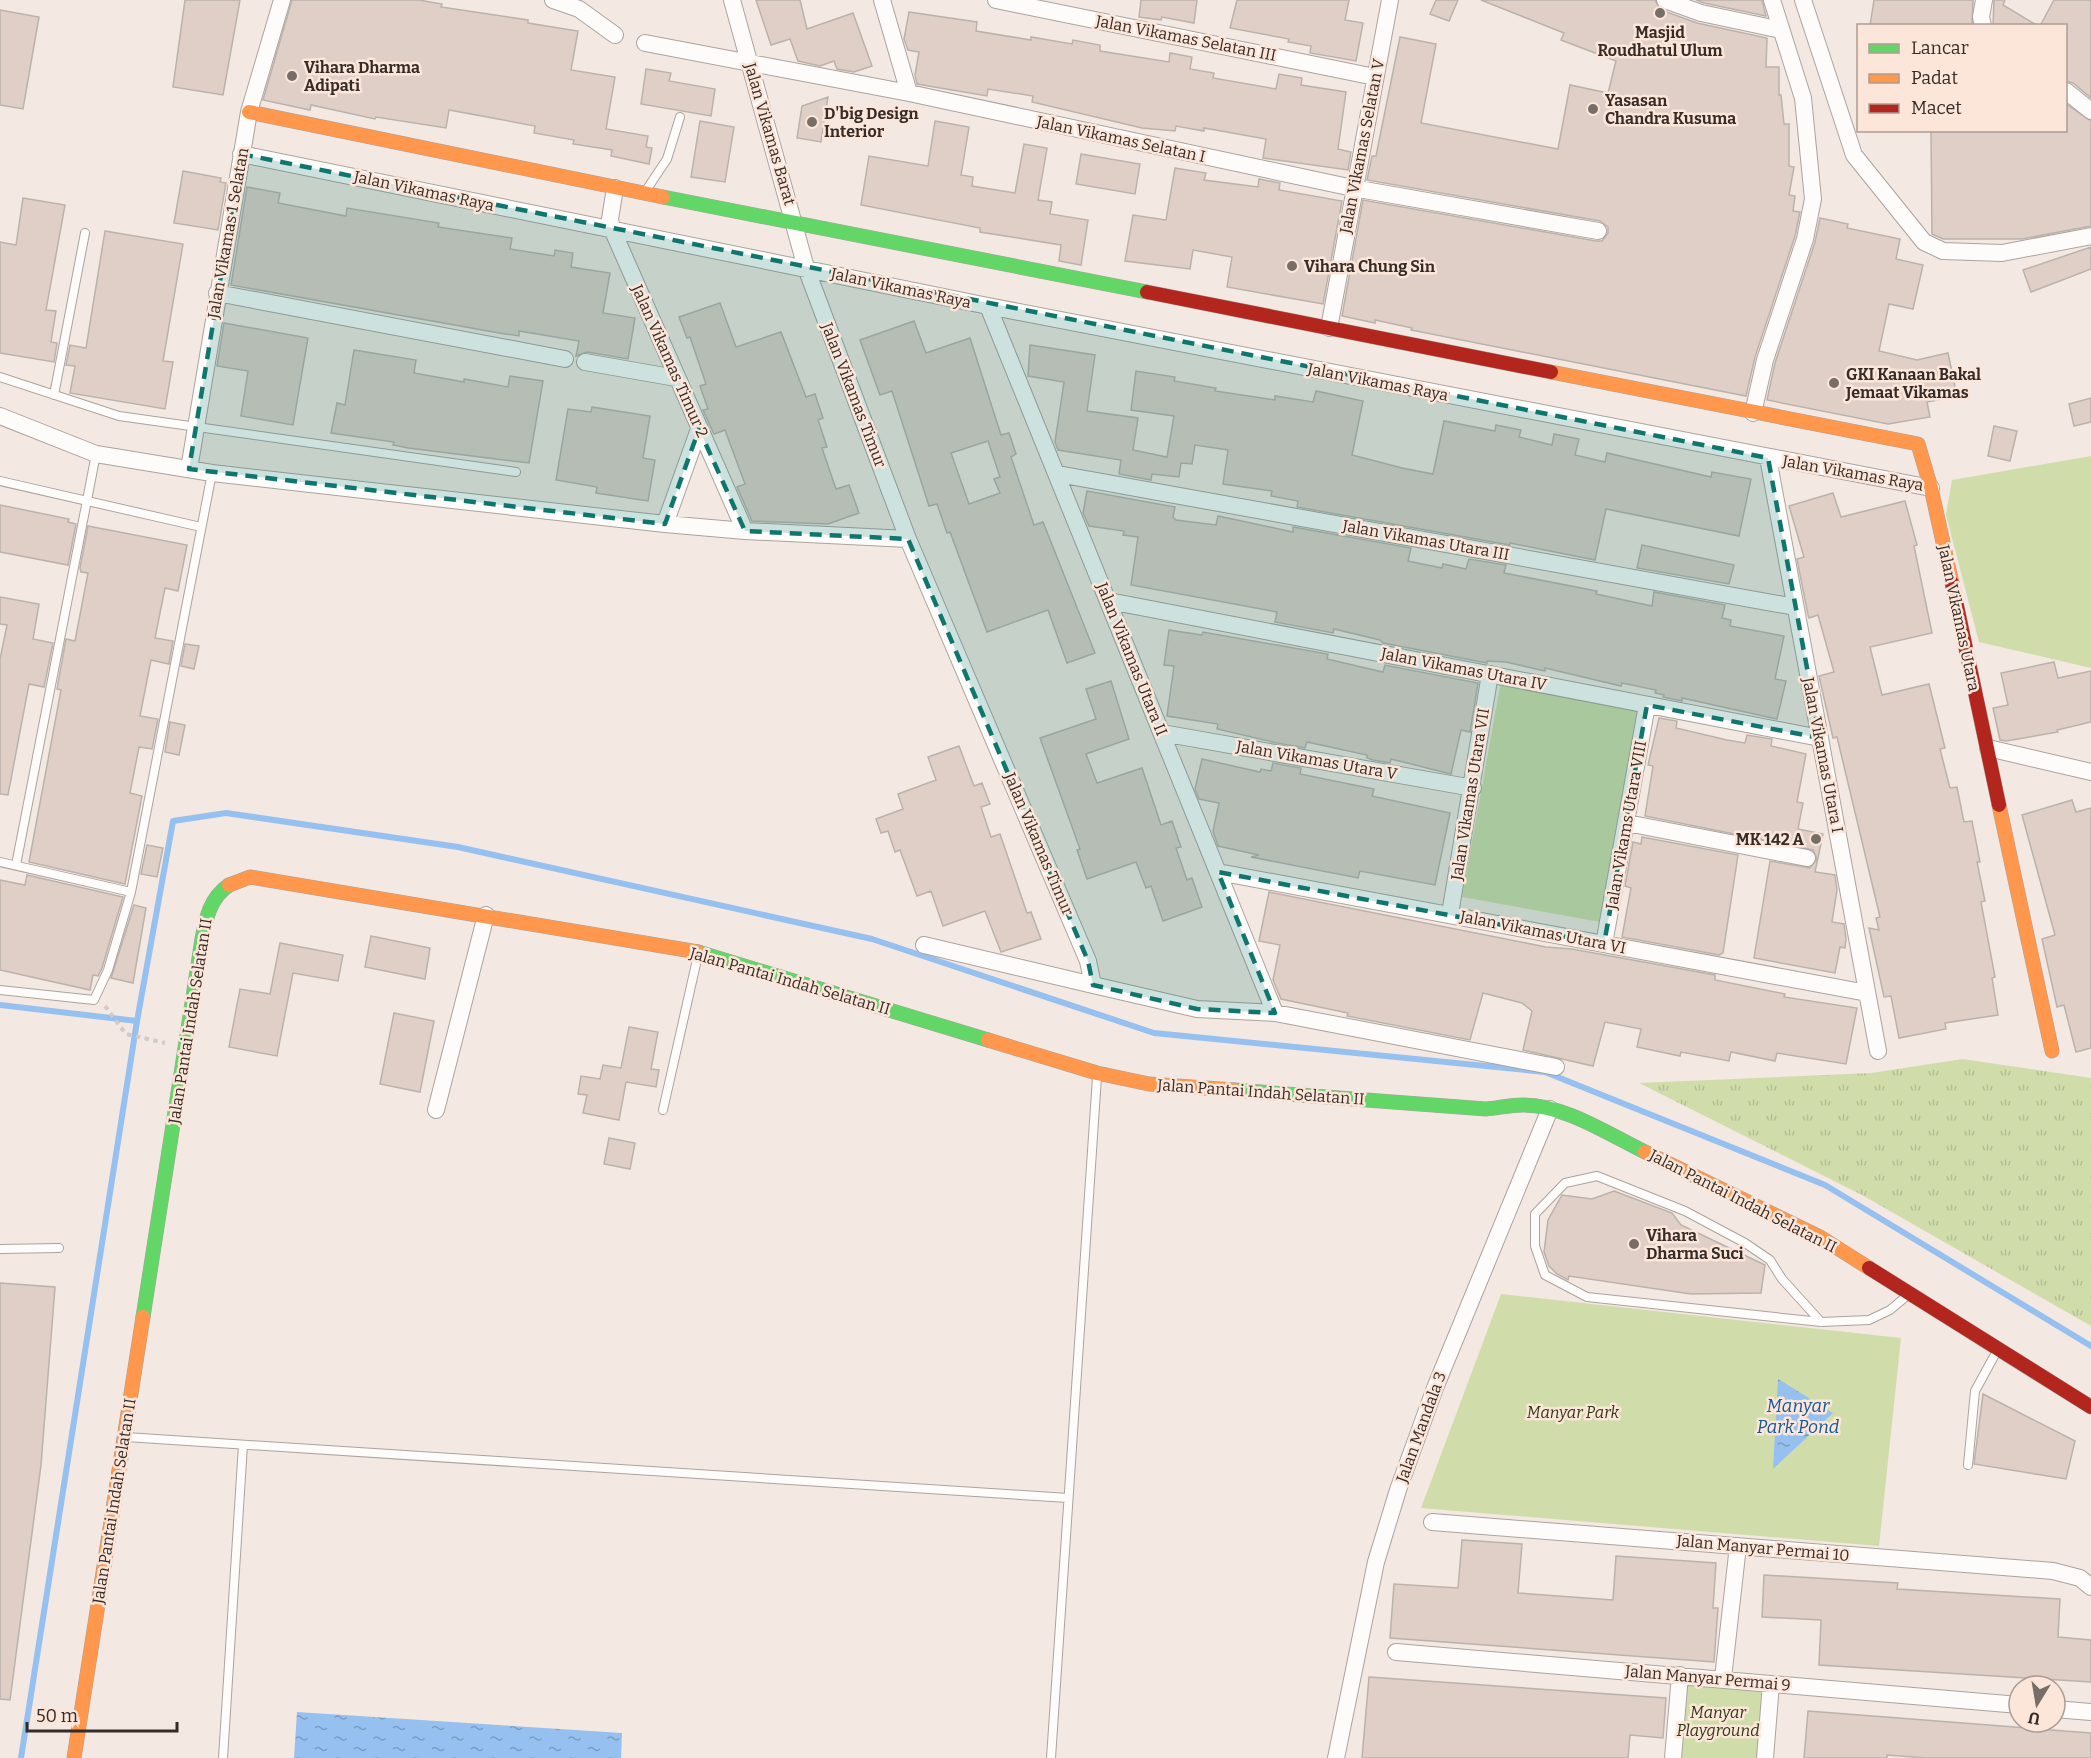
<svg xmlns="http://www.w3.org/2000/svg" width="2091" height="1758" font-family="Bitter,serif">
<defs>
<pattern id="grass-tufts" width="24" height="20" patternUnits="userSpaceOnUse" patternTransform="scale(1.5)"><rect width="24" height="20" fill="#d0ddaa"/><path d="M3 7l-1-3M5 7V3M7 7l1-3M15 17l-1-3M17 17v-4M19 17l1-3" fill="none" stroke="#b3be92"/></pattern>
<pattern id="water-ripples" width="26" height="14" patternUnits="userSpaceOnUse" patternTransform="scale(1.5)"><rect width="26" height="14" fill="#96c0ef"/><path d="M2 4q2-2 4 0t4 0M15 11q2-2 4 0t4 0" fill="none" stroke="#7b9cc2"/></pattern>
</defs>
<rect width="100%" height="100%" fill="#f4e8e2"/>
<path fill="url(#grass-tufts)" d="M1963,1059l128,19v248l-229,-131 -223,-112 232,-10z"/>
<path fill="#d0ddaa" d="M2091,456v212l-112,-26 -33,-127 6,-35z
M1501,681l138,25 -39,216 -138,-25z
M1501,1294l400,44 -22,208 -458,-38z
M1684,1681l77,7 5,9 -5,61h-83z"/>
<path fill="url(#water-ripples)" d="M1778,1379l55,34 -60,56z
M297,1712l325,21 -1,25h-327z"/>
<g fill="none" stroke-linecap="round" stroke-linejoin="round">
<path stroke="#96c0ef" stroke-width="6" d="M0,1005l137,16 36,-200 53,-8 232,34 414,92 282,94 391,39 280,113 266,161
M21,1758l116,-737"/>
</g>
<path fill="#dfcfc7" stroke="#bbb2ac" stroke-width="1.5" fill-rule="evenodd" d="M185,0h55l-17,95 -50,-8z
M292,0h127l23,4 -1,3 87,13v3l50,8 -7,39 44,7 -9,52 42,7 -2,11 6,1 -3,16 -38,-8 1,-6 -39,-6 1,-4 -40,-7 1,-7 -86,-16 -3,18 -70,-11 -1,2 -64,-14 -1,5 -47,-10z
M756,0h44l7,29 46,-16 19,53 -18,6 -17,-3 -3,-8 -14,5 -22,-5 -8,-22 -19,6z
M1141,0h56l-3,23 -32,-6 -1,3 -22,-3z
M1237,0h112l-4,20 18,3 -7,38 -46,-8 1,-7 -23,-4 1,-3 -59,-11z
M1436,0h22l-9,21 -19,-7z
M1481,0h174l6,10 36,13 70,15 -1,29h13v28h2l3,29h5v42l5,1 -5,28 6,1 -2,15 7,1 -5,24 -40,121 -9,39 -335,-66 1,-2 -37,-8v3l-33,-7 21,-116 233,41h6l6,-8v-6l-8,-6 -233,-41 5,-24h4l24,-119 36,7 -15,79 137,26 12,-64 38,8 8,-32 -55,-21 3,-7z
M1696,0h66l4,16 -62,-13z
M1874,0h99l-1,26h-102z
M1994,0h11l-2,5 35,21h-45z
M2054,0h37v98l-18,-15 -7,-2v-55h-26z
M0,10l39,7 -16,92 -23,-4z
M909,12l68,10 -1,9 55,9v-3l41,7 1,-4 27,5v6l69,11 1,-9 22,4 -2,12 24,4 -1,5 63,11 3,-15 23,4 -1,7 45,7 -8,57 13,3 -3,18 -85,-12 3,-19 -62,-11v3l-28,-5 -1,5 -33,-3 -110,-26 1,-6 -45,-7 -1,7 -70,-12 -2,-9 4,-23 -11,-2 -4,-11z
M646,69l25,4 -2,8 46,8 -4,27 -70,-12z
M828,97l-7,45 -24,-4 5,-32z
M2066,104l25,17v105l-69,13h-79l-11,-5 -1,-104h135z
M700,121l34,6 -9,55 -34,-5z
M935,121l34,6 -8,48 12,2 -1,9 43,7 9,-49 23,4 -9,52 14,2 -2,12 38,6 -7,45 -22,-4 2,-16 -81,-13v-4l-119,-23 8,-49 59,10z
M1081,154l59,10 -5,30 -59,-10z
M1175,168l31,5 -2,7 54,7 1,-8 21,4 -1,7 63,11 -19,103 -96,-17 5,-30 -39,-7 -3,19 -65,-8 8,-46 33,5z
M183,171l38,7 -1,4 6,1 -8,47 -44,-7z
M247,187l33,6 -2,10 68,13 1,-8 92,15 -1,4 74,11 -2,11 44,7 1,-6 18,3 -2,14 39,6 -7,40 32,5 -7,41 -41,-7 -11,4 3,-15 -60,-10v5l-20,-3 -268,-48z
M23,198l42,7 -19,105 10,1 -5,31 6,1 -3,19 -54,-9v-111l16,3z
M1820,218l28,6 -1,4 53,11 -4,20 27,6 -10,44 -24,-5 -10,47 38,9 31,-7 9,43 -30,6 3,15 -42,7 -121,-24 8,-37 40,-121z
M105,231l78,13 -20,117 10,1 -8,47 -95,-16 5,-27 -9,-1 4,-20 16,3z
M2091,247v22l-60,23 -8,-22z
M720,303l16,44 45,-15 25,65 9,-3 8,24 -5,2 9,27 -5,1 14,41 13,-4 10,28 -31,11 -76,-3 -15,-34 8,-3 -20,-54 -11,4 -11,-24 5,-1 -8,-23 6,-2 -16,-47 -3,1 -8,-21z
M914,321l12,32 44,-15 31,97 8,-2 7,21 -5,3 23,68 9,-3 52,131 -28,10 -19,-53 -61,22 -37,-100 -3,1 -10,-29 -8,2 -37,-115 -12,4 -20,-55zM988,441l12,36 -6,2 6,14 -31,11 -18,-51z
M224,323l84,15 -15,87 -52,-9 7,-45 -31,-5z
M1030,345l65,10 -8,56 51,7 -5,32 34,7 7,-41 -43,-6 5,-39 39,6 -1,4 42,7 -1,3 60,9v-4l38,6 3,-11 47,10 -11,54 50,13 31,6 11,-53 51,10 1,-6 25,5 -2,7 33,8 2,-11 25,5 -4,16 30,7 2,-9 104,24 1,-5 39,7 -12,57 -133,-27 -11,51 -85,-17v2l-213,-38 1,-6 -27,-5 1,-5 -49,-7 5,-34 -33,-5 -3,19 -11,-1 -2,14 -27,-3 -1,6 -32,-6 2,-14 -63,-10 -3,-8 9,-60 -36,-6z
M354,350l62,10 -2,13 50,9v-3l44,8 2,-11 33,5 -14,82 -121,-15 -15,-3 1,-3 -63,-9 6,-30 8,2z
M2091,398v24l-17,4 -5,-22z
M592,407l58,9 -7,42 12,2 -7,41 -52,-8 1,-6 -41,-7 12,-71 23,3z
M1994,426l23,5 -7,30 -22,-5z
M1087,491l88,16 -2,10 3,3 40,5 2,-9 75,16v-5l118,21 -3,13 34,7 1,-4 23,5 3,-10 37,6 -2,8 93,18 -1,3 56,12 2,-14 71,13 -3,13 9,2 -1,6 54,10 -9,43 11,2 -9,38 -95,-21v3l-19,-4 1,-2 -9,-2 1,-3 -34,-7 -1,3 -76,-18v3l-39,-9 -19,-1v2l-104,-20 -3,-3 -46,-11 -1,4 -58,-11 2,-10 -146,-27 7,-48 -15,-2 1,-4 -35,-5 -6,-13z
M1833,493l8,24 64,-16 12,44 -3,1 18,87 -62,14 12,48 47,-11 16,64 -5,1 10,39 7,-1 7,35 8,-1 8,41h-3l8,39 -4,1 14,75 -3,1 6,37 -53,8 1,6 -47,9 -8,-42 -7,1 -15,-69 10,2 -3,-12 4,-1 -43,-180 -4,1 -14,-62 15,-4 -16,-57 -9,3 -1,-3 -11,-56 7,-2 -15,-51z
M0,505l69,14 -1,3 8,2 -8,41 -68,-13z
M88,526l99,19 -9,46 -13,-3 -10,50 18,3 -4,23 -18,-4 -11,56 18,3 -6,30 -13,-2 -9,46 12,3 -17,88 -96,-22 32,-172 -4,-1 9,-50 9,2 13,-68 -7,-1 -1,-4z
M1642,545l92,20 -5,19 -92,-16z
M0,597l39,7 -6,35 20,4 -9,44 -15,-3 -21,111 -8,-1v-135l7,-34 -7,-1z
M1169,630l33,5 1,-3 125,22 -1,5 56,13 2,-7 93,18 -8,49 -9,-2 -10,44 -60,-15 -1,4 -17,-3 -6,-2v-3l-60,-13 -2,6 -28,-5 -60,-14 1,-5 -51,-8 7,-50 -10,-1z
M185,644l14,2 -5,23 -13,-3z
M2054,662l4,16 33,-7v51l-34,8 1,2 -52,9 -6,-1 -7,-32 15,-3 -7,-32z
M1111,681l18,58 -43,15 11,29 45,-15 19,57 11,-4 9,26 -5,1 11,32 5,-2 10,29 -39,14 -12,-35 -5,2 -10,-26 -49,17 -10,-29 3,-1 -40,-111 56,-19 -10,-30z
M1659,718l18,3 -1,7 51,12 18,3 2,-8 25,4 -1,7 35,8 -9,48 6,1 -5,26 25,5 -8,38 20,3 2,15 -5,32 12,2 2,15 -1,9 -5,-1 -5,26 -81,-15 16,-97 40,7 7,-9 -4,-9 -168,-34 8,-50 -5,-1z
M170,722l15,3 -6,30 -14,-3z
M959,746l15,40 8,-3 8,21 -9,3 10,30 9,-3 27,79 4,-1 10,27 -40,13 -16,-41 -42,15 -12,-35 -14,5 -17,-46 -5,2 -7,-21 -7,2 -5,-14 27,-10 -5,-15 38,-14 -8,-23z
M1202,759l58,13 1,-3 10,2 2,-8 28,5 -1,6 74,15 -2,7 78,17 -15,72 -75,-14 -2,7 -107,-21 8,-2 -41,-9 -5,-15 6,-28 -20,-4 -4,-10z
M2072,800l4,12 15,-4v240l-15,4 -12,-47 -7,2 -15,-68 13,-4 -33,-120z
M1642,837l96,18 -15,98 -4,2 -97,-18 9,-49 -6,-2 8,-44 8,2z
M147,845l16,3 -6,29 -16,-3z
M27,875l96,22 -21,71 -4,8 -5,-1 -3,15 -90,-20v-90l25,5z
M1269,892l277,55 26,2 143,26v5l70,14 -1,3 73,11 -11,56 -69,-11 -2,8 -44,-9 -2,9 -48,-9 -1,4 -43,-9 4,-18 -36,-7 -12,44 -70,-16 9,-39 -10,-8 -39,-10 -13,47 -123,-24 1,-3 -67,-14 -8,-19 7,-35 -21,-4z
M134,905l12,3 -13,75 -22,-5z
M371,936l59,12 -5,31 -60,-12z
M280,943l63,12 -5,26 -45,-8 -16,83 -48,-9 11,-58 30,5z
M394,1013l40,8 -14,71 -40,-8z
M629,1027l29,5 -7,37 8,1 -3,17 -30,-5 -7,38 -36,-7 4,-18 -9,-1 3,-18 19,3 3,-14 18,3z
M609,1138l26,5 -5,26 -26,-5z
M1614,1191l58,22 9,12 84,40 -4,28 -70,1 -122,-18 -1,4 -11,-6 -8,-8 -5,-14 4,-32 14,-25 30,4z
M0,1283l55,4 -14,178 -31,235 -10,-1z
M1983,1394l92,47 -9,38 -92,-15z
M1462,1540l60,4 -4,49 95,7 3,-44 100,7 -3,45h5l-4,54 -324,-24 4,-54 64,4z
M1764,1575l134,8 -1,6 163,10 -2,38 33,3v42l-272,-17 2,-45 -59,-3z
M1369,1677l297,21 -3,40 -33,-3 -2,23h-266z
M1808,1711l283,22v25h-165l-39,-3v3h-83z"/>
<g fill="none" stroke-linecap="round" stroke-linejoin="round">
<g stroke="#aca39e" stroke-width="10">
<path id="lane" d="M645,192l22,-33 13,-42
M0,377l119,39 397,56
M54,395l31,-162
M0,481l201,46
M0,862l131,30
M16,865l80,-411
M0,990l94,10 14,-30 23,-78 81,-419
M663,1110l35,-155
M0,1249l59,-1
M1821,1322l-39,-43 -12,-19 -25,-17 -60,-32 -88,-35 -32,7 -30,31v32l10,29 42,22 234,25 48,-2 21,-10 19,-16
M126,1437l942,61
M1968,1465l7,-74 23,-42
M223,1758l20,-313
M1051,1758l46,-681"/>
</g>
<g stroke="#aca39e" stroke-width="18">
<path id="street" d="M553,0l26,9 36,26
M732,0l74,268 102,271 180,422 5,24 104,24 78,4 281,54
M882,0l27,93
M996,0l379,77
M1665,0l36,13 80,17
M1803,0l51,155 70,87 19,9 59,2 89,-17
M1983,26l-2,-9 3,-17
M645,43l264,50 444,95 245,43
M2066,91l25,20
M241,154l747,152 943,182
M615,188l-5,31 2,10 133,302
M217,293l348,66
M988,306l287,707
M1329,328l61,-328
M585,362l91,16
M1753,413l12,-53 40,-121 8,-40 -10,-101 -31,-98
M0,416l96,38 116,19 453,51 80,7 163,8
M1768,458l110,593
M189,469l60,-357 33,-112
M1058,474l737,133
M665,524l34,-95
M1109,601l711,137
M1162,733l311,55
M1988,748l103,24
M1627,823l180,35
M1218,872l649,121
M1450,914l40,-240
M1604,944l43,-239
M924,945l169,40
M436,1110l50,-195
M1432,1522l621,49 27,7 11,9
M1396,1652l623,53
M1723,1678l15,-132
M2055,1709l36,3
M1336,1758l40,-196 22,-72 37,-102 115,-279
M1673,1758l7,-83
M1765,1758l6,-74"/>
</g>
<g stroke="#aca39e" stroke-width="15">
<path id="fast" d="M663,197l484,95
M698,952l290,88
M1234,1090l252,19c12,-1 25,-4 37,-4 42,0 85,29 122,47
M143,1317l59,-378c4,-21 8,-41 27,-54"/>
</g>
<g stroke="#aca39e" stroke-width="15">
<path id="slow" d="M249,112l414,85
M1551,372l367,72 13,44 21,95
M1999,805l53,246
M229,885l21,-8 448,75
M988,1040l109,33 52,11 85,6
M1645,1152l175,85 49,31
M74,1758l69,-441"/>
</g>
<g stroke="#aca39e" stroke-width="15">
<path id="jam" d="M1147,292l404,80
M1952,583l47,222
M1869,1268l222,139"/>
</g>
<path stroke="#cfcbc9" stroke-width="4" stroke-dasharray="4.5 4.5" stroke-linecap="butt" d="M105,1006l21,28 39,9"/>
<use href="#lane" stroke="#fdfcfb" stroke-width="8"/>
<use href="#street" stroke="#fdfcfb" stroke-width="16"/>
<use href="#fast" stroke="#63d668" stroke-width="14"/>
<use href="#slow" stroke="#ff974d" stroke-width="14"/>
<use href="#jam" stroke="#b3261e" stroke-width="14"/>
</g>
<path fill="#0f766e" fill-opacity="0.2" stroke="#0f766e" stroke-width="4.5" stroke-dasharray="12 8" stroke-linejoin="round" d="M241,154l1527,304 52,280 -173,-33 -43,239 -386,-72 57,141 -78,-4 -104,-24 -5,-24 -180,-422 -163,-8 -46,-102 -34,95 -476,-55z"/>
<g fill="#786e68" stroke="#fce6da" stroke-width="2">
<circle cx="1660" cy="13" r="6"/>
<circle cx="292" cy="76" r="6"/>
<circle cx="1593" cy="109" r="6"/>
<circle cx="812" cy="122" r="6"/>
<circle cx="1292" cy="266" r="6"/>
<circle cx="1834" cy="383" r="6"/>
<circle cx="1816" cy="839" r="6"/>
<circle cx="1634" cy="1244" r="6"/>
</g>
<g text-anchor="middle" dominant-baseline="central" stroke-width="5" stroke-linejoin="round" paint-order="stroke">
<g font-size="16" font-weight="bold" fill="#362c27" stroke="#fce6da" text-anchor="start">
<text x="1660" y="32" text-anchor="middle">Masjid<tspan x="1660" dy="18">Roudhatul Ulum</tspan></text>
<text x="304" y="67">Vihara Dharma<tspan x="304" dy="18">Adipati</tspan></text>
<text x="1605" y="100">Yasasan<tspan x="1605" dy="18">Chandra Kusuma</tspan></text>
<text x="824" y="113">D'big Design<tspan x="824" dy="18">Interior</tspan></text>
<text x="1304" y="266">Vihara Chung Sin</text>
<text x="1846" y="374">GKI Kanaan Bakal<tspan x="1846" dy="18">Jemaat Vikamas</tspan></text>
<text x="1804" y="839" text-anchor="end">MK 142 A</text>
<text x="1646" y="1235">Vihara<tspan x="1646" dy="18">Dharma Suci</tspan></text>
</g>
<g font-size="16" fill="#362c27" stroke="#fce6da">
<text transform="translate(1186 38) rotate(11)">Jalan Vikamas Selatan III</text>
<text transform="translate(770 134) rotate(74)">Jalan Vikamas Barat</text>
<text transform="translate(1121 139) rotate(12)">Jalan Vikamas Selatan I</text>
<text transform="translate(1362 146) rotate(-79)">Jalan Vikamas Selatan V</text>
<text transform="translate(424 191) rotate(12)">Jalan Vikamas Raya</text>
<text transform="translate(228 233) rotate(-80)">Jalan Vikamas 1 Selatan</text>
<text transform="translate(901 288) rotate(12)">Jalan Vikamas Raya</text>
<text transform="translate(670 361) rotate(66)">Jalan Vikamas Timur 2</text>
<text transform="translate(1378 382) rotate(11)">Jalan Vikamas Raya</text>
<text transform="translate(854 395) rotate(69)">Jalan Vikamas Timur</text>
<text transform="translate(1853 473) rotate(10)">Jalan Vikamas Raya</text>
<text transform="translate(1426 540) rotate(10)">Jalan Vikamas Utara III</text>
<text transform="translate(1959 618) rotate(78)">Jalan Vikamas Utara</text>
<text transform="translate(1132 659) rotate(68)">Jalan Vikamas Utara II</text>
<text transform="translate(1464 669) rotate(11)">Jalan Vikamas Utara IV</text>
<text transform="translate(1823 755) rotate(79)">Jalan Vikamas Utara I</text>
<text transform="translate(1317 760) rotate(10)">Jalan Vikamas Utara V</text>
<text transform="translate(1470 794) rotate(-81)">Jalan Vikamas Utara VII</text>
<text transform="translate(1626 825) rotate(-80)">Jalan Vikams Utara VIII</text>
<text transform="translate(1039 844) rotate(67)">Jalan Vikamas Timur</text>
<text transform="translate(1543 932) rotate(11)">Jalan Vikamas Utara VI</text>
<text transform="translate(790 981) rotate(16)">Jalan Pantai Indah Selatan II</text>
<text transform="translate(190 1021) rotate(-81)">Jalan Pantai Indah Selatan II</text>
<text transform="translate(1261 1092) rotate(4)">Jalan Pantai Indah Selatan II</text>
<text transform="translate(1743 1201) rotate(27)">Jalan Pantai Indah Selatan II</text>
<text transform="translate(1421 1427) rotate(-70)">Jalan Mandala 3</text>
<text transform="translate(114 1501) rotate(-81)">Jalan Pantai Indah Selatan II</text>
<text transform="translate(1763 1548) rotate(5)">Jalan Manyar Permai 10</text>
<text transform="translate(1708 1678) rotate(5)">Jalan Manyar Permai 9</text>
</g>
<g font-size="16" font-style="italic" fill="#2e3b16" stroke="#fce6da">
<text x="1573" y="1412">Manyar Park</text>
<text x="1718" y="1712">Manyar<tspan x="1718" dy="18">Playground</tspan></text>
</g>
<g font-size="18" font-style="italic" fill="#135898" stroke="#fce6da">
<text x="1798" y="1406">Manyar<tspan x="1798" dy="21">Park Pond</tspan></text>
</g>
</g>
<rect x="1857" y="24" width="210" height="108" fill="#fce6da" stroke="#ad9c92" stroke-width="1.5"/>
<rect x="1869" y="44" width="30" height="9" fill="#63d668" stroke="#ad9c92" stroke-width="1.5"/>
<text x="1911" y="54" font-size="18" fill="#362c27">Lancar</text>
<rect x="1869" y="74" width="30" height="9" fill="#ff974d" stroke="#ad9c92" stroke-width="1.5"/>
<text x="1911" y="84" font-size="18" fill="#362c27">Padat</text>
<rect x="1869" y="104" width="30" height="9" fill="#b3261e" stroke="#ad9c92" stroke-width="1.5"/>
<text x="1911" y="114" font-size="18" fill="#362c27">Macet</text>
<g transform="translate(2037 1704) rotate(191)"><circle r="28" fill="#fce6da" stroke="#ad9c92" stroke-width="1.5"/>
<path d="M0-4.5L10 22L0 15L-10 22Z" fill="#786e68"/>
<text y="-9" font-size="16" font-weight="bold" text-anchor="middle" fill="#362c27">U</text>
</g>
<path d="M27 1722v9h150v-9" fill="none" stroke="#362c27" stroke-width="3"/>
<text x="36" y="1722" font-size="18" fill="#362c27" stroke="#fce6da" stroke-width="4.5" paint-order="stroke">50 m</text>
</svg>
